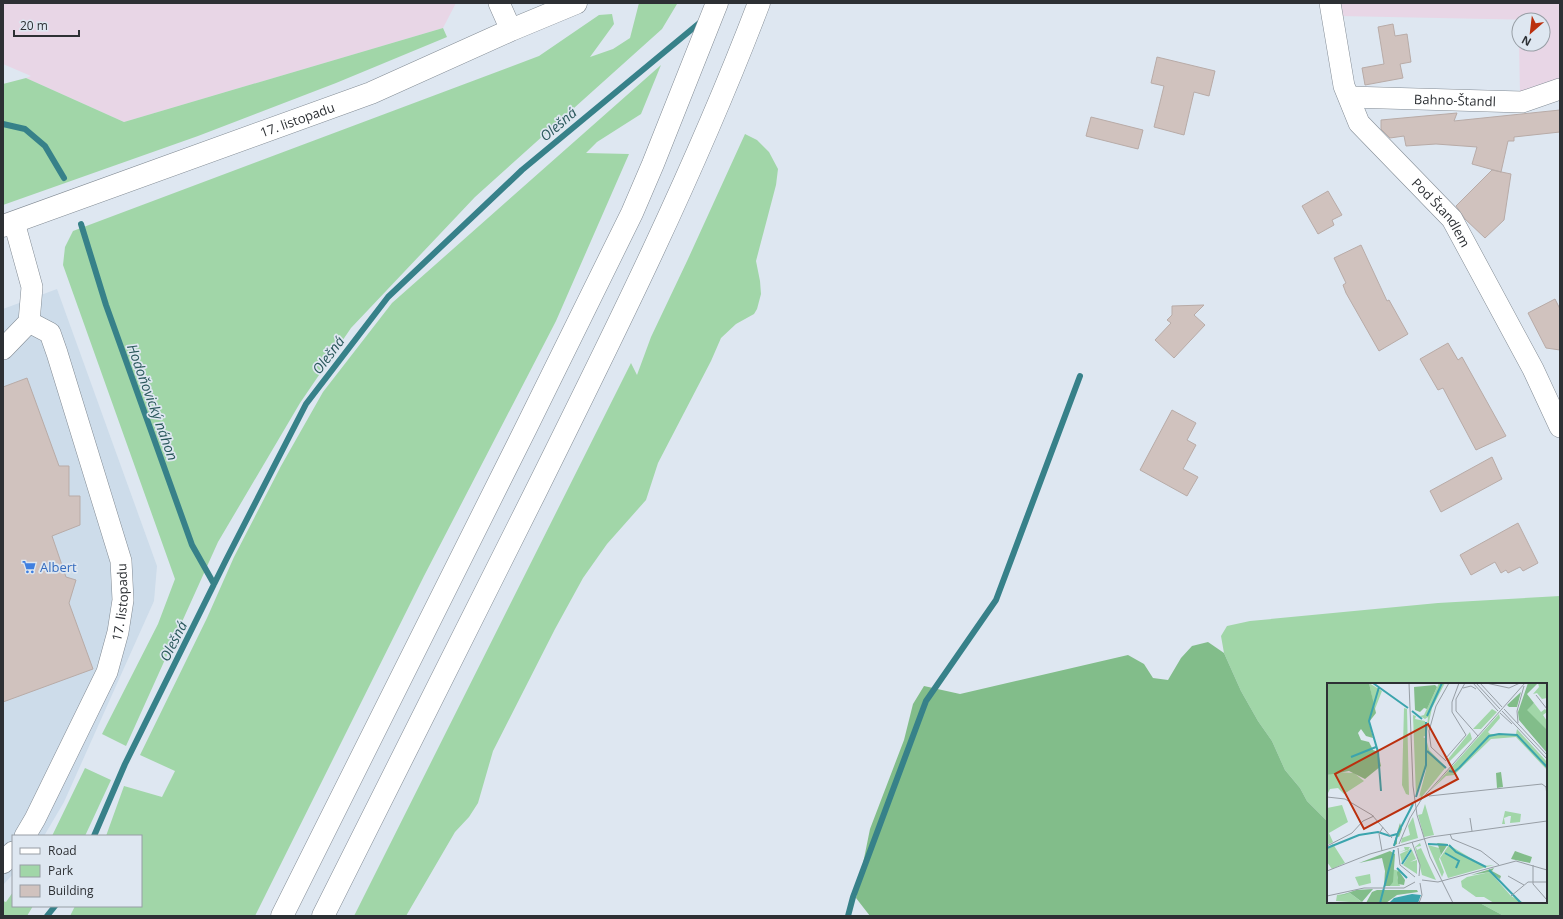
<svg xmlns="http://www.w3.org/2000/svg" width="1563" height="919" font-family="'Open Sans',sans-serif">
<rect width="100%" height="100%" fill="#dee7f1"/>
<path fill="#cddcea" d="M57,289l100,277 -3,35 -90,201 -20,34h-31v38l-10,11v-576z"/>
<path fill="#e8d6e6" d="M3,3h453l-13,25 -319,94 -98,-44 5,-2 -28,-12z
M1337,3h223v78l-40,12 -1,-49h24v-24l-204,-4z"/>
<path fill="#a1d6a8" d="M639,3l38,1 -15,25 -187,168 -124,131 -51,75 -82,139 -92,204 -24,-12 56,-110 17,-45 -112,-314 2,-18 8,-16 466,-175 60,-41 13,-1 2,10 -24,33 23,-8 17,-11z
M443,28l4,9 -111,46 -138,53 -195,69v-121l23,-6 98,44z
M661,65l-20,49 -44,28 -11,11 43,1 -73,167 -132,255 -169,340h-185l5,-10h66v-70h-35l18,-50 38,11 13,-26 -35,-16 67,-137 27,-61 47,-91 42,-74 69,-89z
M745,134l12,6 12,12 9,17 -2,16 -20,76 4,20 1,13 -4,15 -3,5 -18,10 -15,14 -10,23 -53,102 -12,37 -39,44 -24,34 -28,51 -62,122 -15,52 -9,14 -14,15 -49,84h-52l277,-553 6,12 14,-38 37,-78z
M1560,596v320h-56l-26,-14h68v-218h-218v138l-21,-21 -7,-13 -15,-18 -13,-29 -14,-20 -17,-30 -17,-38 -3,-17 6,-10 23,-5 188,-18z
M85,768l26,12 -26,56h-33z
M13,892v14h20l-6,10h-24v-15l3,1z"/>
<path fill="#82bd8a" d="M1208,642l16,11 17,38 17,30 14,20 13,29 15,18 7,13 21,21v80h150l26,14h-634l-14,-18 14,-69 34,-89 9,-36 11,-18 36,8 168,-39 16,9 9,14 15,2 13,-22 11,-12z"/>
<g fill="none" stroke-linecap="round" stroke-linejoin="round">
<path stroke="#378189" stroke-width="6" d="M3,124l22,5 20,17 19,32
M81,224l25,81 86,240 22,39
M94,836l31,-72 101,-204 80,-156 82,-107 134,-127 181,-150
M47,916l8,-10
M848,916l5,-19 73,-196 70,-101 84,-224"/>
</g>
<path fill="#d0c2be" stroke="#b8aba7" d="M1393,24l2,12 12,-2 4,28 -11,2 3,14 -38,7 -3,-17 22,-4 -6,-37z
M1157,57l58,14 -6,25 -15,-4 -10,43 -30,-8 10,-41 -13,-3z
M1560,110v22l-46,5v4h-6l-7,31 -29,-8 5,-17 -41,-3 -30,2 -2,-10 -14,2 -9,-9v-9l76,-7 -3,8z
M1091,117l52,13 -5,19 -52,-13z
M1492,170l19,4 -7,46 -19,18 -20,-19 -9,-13z
M1328,191l14,24 -10,5 2,5 -16,9 -16,-28z
M1361,245l26,56 2,-1 19,34 -29,17 -33,-58 -3,-8 3,-2 -12,-25z
M1555,299l5,10v41l-14,-2 -18,-35z
M1204,305l-10,10 11,10 -31,33 -19,-18 16,-17 -4,-3 5,-5v-9z
M1448,343l10,17 4,-3 44,79 -30,14 -33,-62 -5,2 -18,-31z
M27,378l32,88h10v30h11v29l-28,11 14,41 10,3 -7,23 24,66 -90,33v-315z
M1172,410l24,13 -9,17 9,5 -13,24 15,8 -11,19 -47,-26z
M1492,457l10,22 -61,33 -11,-21z
M1518,523l20,40 -15,8 -3,-4 -12,6 -2,-3 -5,3 -6,-11 -24,13 -11,-20z"/>
<g fill="none" stroke-linecap="round" stroke-linejoin="round">
<g stroke="#828b94" stroke-width="22">
<g id="street">
<path d="M499,3l12,27"/>
<path id="s1" d="M1330,3l14,83 15,37 93,96 81,150 27,58"/>
<path id="s2" d="M1349,97l173,5 38,-13"/>
<path d="M3,349l26,-27 3,-35 -18,-65"/>
<path id="s3" d="M25,836l10,-17 72,-147 11,-40 5,-32 -2,-39 -64,-208 -7,-20 -21,-11"/>
<path d="M3,863l10,-11"/>
</g>
</g>
<g stroke="#828b94" stroke-width="23">
<g id="secondary">
<path id="s4" d="M3,226l368,-133 140,-63 65,-27"/>
</g>
</g>
<g stroke="#828b94" stroke-width="23">
<path id="highway" d="M282,916l244,-488 106,-215 21,-49 64,-161
M323,916c71,-141 141,-282 212,-423 80,-161 160,-322 224,-490"/>
</g>
<use href="#street" stroke="#fff" stroke-width="21"/>
<use href="#secondary" stroke="#fff" stroke-width="22"/>
<use href="#highway" stroke="#fff" stroke-width="22"/>
</g>
<defs>
<g id="supermarket-bare" transform="scale(1.08)"><path d="M-6-5.5h2.5l.6 2H6L4.5 2H-2.5L-4.4-4H-6ZM-1.5 3.2a1.3 1.3 0 1 0 .1 0ZM3 3.2a1.3 1.3 0 1 0 .1 0Z" fill="#3f7fe0" stroke="#dee7f1" stroke-width="2.5" paint-order="stroke"/></g>
</defs>
<g fill-rule="evenodd">
<use href="#supermarket-bare" x="29" y="567"/>
</g>
<g text-anchor="middle" dominant-baseline="central" stroke-width="3.5" stroke-linejoin="round" paint-order="stroke">
<g font-size="13" fill="#2d3034" stroke="#dee7f1">
<text stroke="none"><textPath href="#s2" startOffset="106">Bahno-Štandl</textPath></text>
<text stroke="none"><textPath href="#s4" startOffset="313">17. listopadu</textPath></text>
<text stroke="none"><textPath href="#s1" startOffset="246">Pod Štandlem</textPath></text>
<text stroke="none"><textPath href="#s3" startOffset="255">17. listopadu</textPath></text>
</g>
<g font-size="13" fill="#366cbe" stroke="#dee7f1" text-anchor="start">
<text x="40" y="567">Albert</text>
</g>
<g font-size="14" font-style="italic" fill="#2b585c" stroke="#dee7f1">
<text transform="translate(558 124) rotate(-40)">Olešná</text>
<text transform="translate(328 355) rotate(-53)">Olešná</text>
<text transform="translate(153 402) rotate(70)">Hodoňovický náhon</text>
<text transform="translate(173 641) rotate(-63)">Olešná</text>
</g>
</g>
<g transform="translate(1327 683)">
<rect width="220" height="220" fill="#dee7f1"/>
<path d="M42,0l13,8 -7,18 -1,-3zM112,0h6l-13,25 -6,28 2,-19 -3,2 -5,-3 4,-1zM211,0h9v15l-5,1 -5,-6 -4,1 6,-7zM207,20l7,9 4,-3 2,3 -4,3 4,6v12l-21,-23zM77,25l3,1 2,86 -3,-1 -4,-9zM165,26l5,3 -16,17h-8zM172,31l1,4 -12,14 2,2h26l1,-5 30,33v8l-31,-33 -25,2 -37,36 -8,1 -16,15zM86,32l3,1 -1,3 10,2v15l-2,1 2,1 1,28 -10,30zM143,49l2,7 -23,23 -1,-3zM99,55l3,12 17,17 -25,31 -1,-3 -2,6 8,-31zM10,89l17,1 10,8 -20,13 -6,-6 -8,1 -3,6v-20zM98,121l9,31 -10,2 -6,-22 4,-1zM15,122l6,17 -19,11 4,9 -6,3v-37zM178,128l16,3 -1,8 -10,1 1,-7h-2l-5,2 1,6h-3zM86,134l5,21 -17,5 1,-5 8,-3 -2,-9zM93,160l1,3 -5,1 1,3 4,-2 15,32 -14,-5 -7,-28zM6,161l12,19 -13,6 -5,-7v-14zM101,162l11,3 2,7 -2,4 5,13 -2,5zM122,162l35,21 10,-1 -46,13 -8,-20zM77,164h6l-2,3 3,-2 5,11 -6,3 7,-2v14l-14,-9 8,-13 -1,-3 -8,14 -2,-9 8,-4 -9,2 6,-2zM65,186l7,2 -2,6 3,9h-10l3,-8zM163,189l21,24 13,7h-30l-10,-6h-8l-14,-10 -1,-6 6,-4zM43,191l1,9 -12,3 -4,-9zM23,210l13,10 -27,-2 1,-6z" fill="#a1d6a8"/>
<path d="M0,0h42l7,30 -7,9 4,16 -7,-2 -5,-7 -3,4 3,7 8,2 4,8 5,2 3,14 -16,13 -16,-8 -22,4zM201,0h10l-11,11 7,9 -7,7 19,19 1,24 -28,-33 -1,-8zM108,2l2,2 -10,22 -3,-1 -4,4 -5,-2 -1,-23zM194,9l-4,15h-8l-2,-2zM174,89l2,15 -6,1 -1,-15zM73,140l2,6 -3,8 -2,-1v8l-4,2zM110,160l11,1 -7,11 -3,-10zM63,168l5,3 -2,28 -3,4h-6l1,-15 -3,-13 -23,5zM188,168l17,6 -2,6 -19,-4zM167,185l-2,3 9,5 -1,3 -10,-7 -19,3zM72,188l6,9 -1,5 -6,-1 -1,-12zM46,206l-11,13 -12,-9 -11,3 17,-6zM50,207h40l1,2 -21,3 -11,8h-20l6,-11z" fill="#82bd8a"/>
<path d="M85,211l9,1 -3,8h-29l5,-5z" fill="#3ba4ad"/>
<path fill="none" stroke="#3ba4ad" stroke-width="2" d="M46,0l35,25M52,4l-10,34 9,31 3,39M85,28l10,8M100,33l15,-33M100,68l19,17M24,74l25,-10M122,88l5,1 5,-4 30,-32 10,-2 18,1 30,32M89,114l10,-32v-43M101,161l20,1M122,162l7,7 30,15M67,163l4,-13 15,-29M0,165l32,-13 19,-3 12,4 7,-2M118,170l14,8 -3,7M75,181l9,-14M70,185l10,10M162,187l32,33M53,220l14,-53"/>
<path fill="none" stroke="#979ea5" stroke-width="1" d="M82,0l4,103 4,29 13,42 23,46M138,0l-9,16v12l22,25M146,0l25,28M149,0l24,26M153,0l22,24M159,0l23,5 11,-5M136,5l8,-2 5,3M209,12l11,14M177,26l43,46M175,28l45,48M173,30l12,11M191,40l-1,-12 7,-25M119,78l-15,-14 -2,-16 7,-25 13,-23M123,83l-4,-8 20,-23 -14,-23v-10l7,-19M99,110l3,3 113,-12 4,3 1,9M0,114l18,2 27,16 20,23M143,135l2,13M123,151l2,5 29,12 18,14M85,159l8,23 -1,11M72,161l11,-26 11,-18 104,-117M0,163l25,-13 11,-12 11,-5M71,165l2,17 15,12M55,168l-3,-17 4,-7M206,182v19l14,16M0,188l43,-17 61,-17 116,-16M181,193l16,9M95,197l16,2 78,-21 31,9M0,213l37,-8h40l11,-6M184,213l17,-14h19M92,220l3,-8 -2,-12"/>
<path fill="#bb300e" fill-opacity="0.15" stroke="#bb300e" stroke-width="2" d="M101,41l30,55 -94,50 -29,-55z"/>
<rect width="220" height="220" fill="none" stroke="#2d3034" stroke-width="2"/>
</g>
<rect width="1563" height="919" fill="none" stroke="#2d3034" stroke-width="8"/>
<rect x="12" y="835" width="130" height="72" fill="#dee7f1" stroke="#979ea5"/>
<rect x="20" y="848" width="20" height="6" fill="#ffffff" stroke="#979ea5"/>
<text x="48" y="855" font-size="12" fill="#2d3034">Road</text>
<rect x="20" y="865" width="20" height="12" fill="#a1d6a8" stroke="#979ea5"/>
<text x="48" y="875" font-size="12" fill="#2d3034">Park</text>
<rect x="20" y="885" width="20" height="12" fill="#d0c2be" stroke="#979ea5"/>
<text x="48" y="895" font-size="12" fill="#2d3034">Building</text>
<g transform="translate(1531 32) rotate(208)"><circle r="19" fill="#dee7f1" stroke="#979ea5"/>
<path d="M0-3L7 15L0 10L-7 15Z" fill="#bb300e"/>
<text y="-6" font-size="11" font-weight="bold" text-anchor="middle" fill="#2d3034">N</text>
</g>
<path d="M14 30v6h65v-6" fill="none" stroke="#2d3034" stroke-width="2"/>
<text x="20" y="30" font-size="12" fill="#2d3034" stroke="#dee7f1" stroke-width="3" paint-order="stroke">20 m</text>
</svg>
